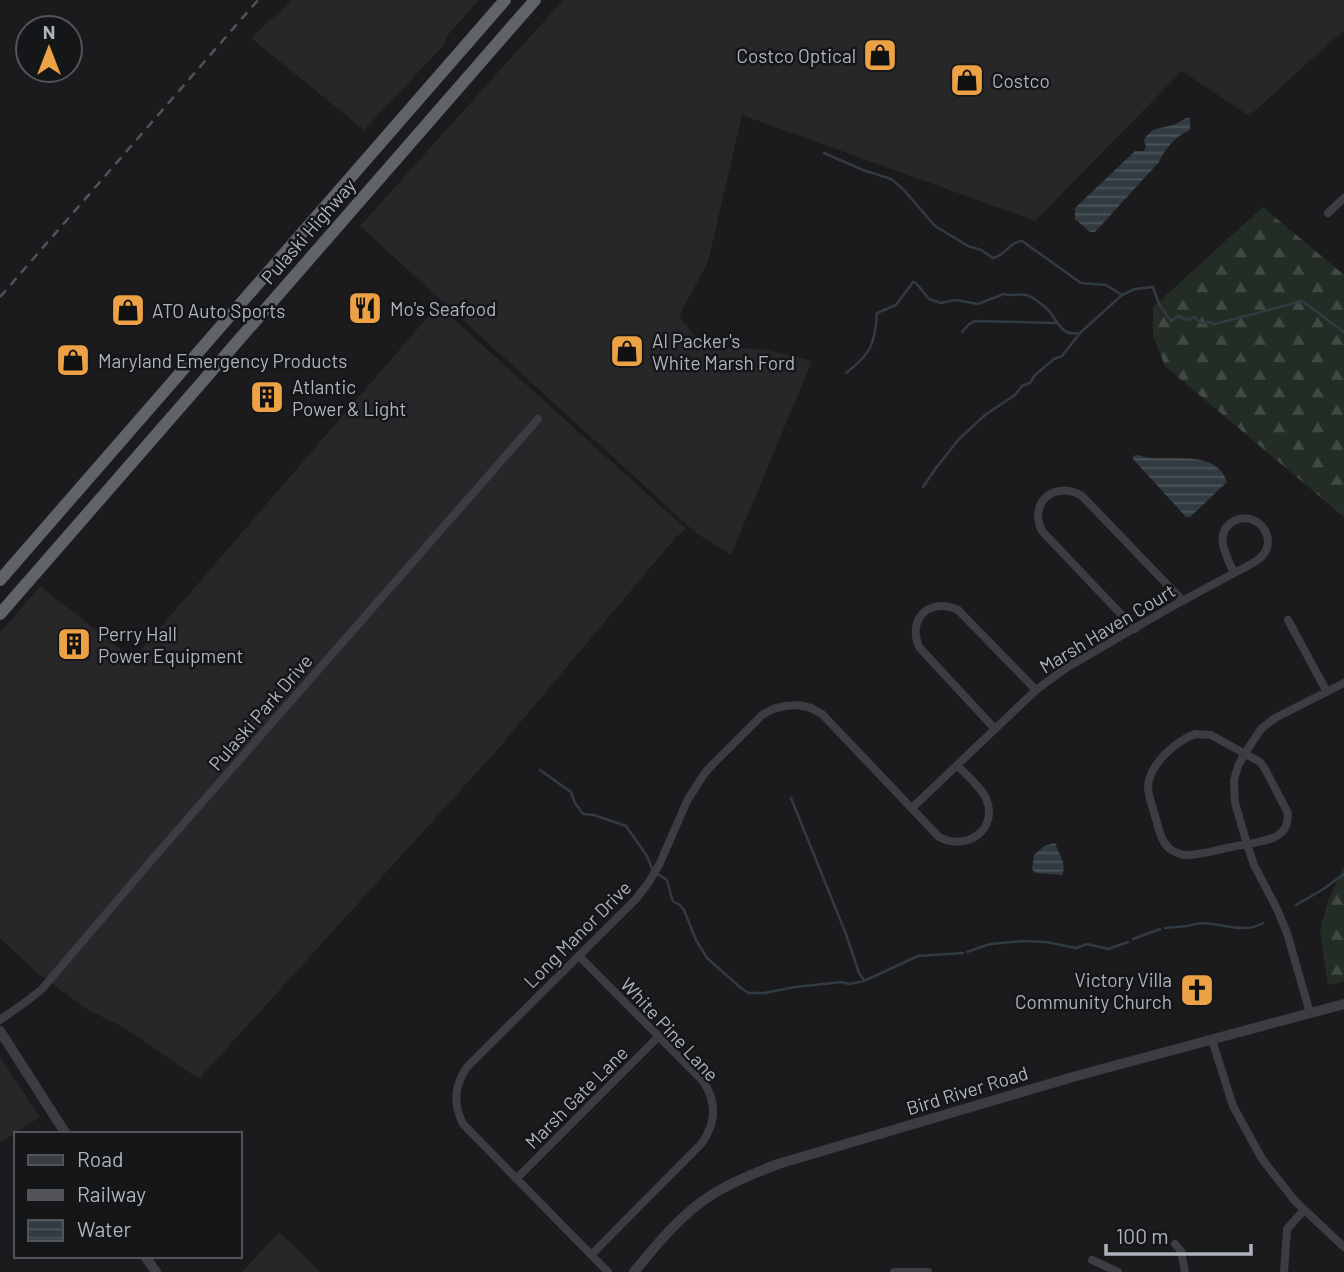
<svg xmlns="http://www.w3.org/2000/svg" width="1344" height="1272" font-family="Barlow,sans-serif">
<defs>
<pattern id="forest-firs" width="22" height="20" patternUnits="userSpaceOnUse" patternTransform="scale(1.75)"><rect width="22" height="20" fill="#242d25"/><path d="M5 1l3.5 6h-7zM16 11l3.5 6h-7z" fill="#414943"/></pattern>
<pattern id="water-rules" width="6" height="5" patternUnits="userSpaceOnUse" patternTransform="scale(1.75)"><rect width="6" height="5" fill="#313b41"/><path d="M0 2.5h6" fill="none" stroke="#4c555a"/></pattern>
</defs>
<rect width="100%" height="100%" fill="#1b1b1d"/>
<path fill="#27272a" d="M292,0h187l-33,37 -1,7 -81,86 -113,-92z
M563,0h781v30l-95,86 -67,-45 -147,150 -293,-106 -34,147 -29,54 24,31 59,2 50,12 -81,194 -35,-22 -336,-307z
M438,305l248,224 -10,8 -178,212 -299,330 -76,-52 -35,-17 -52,-38 -36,-34v-305l40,-47 93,73z
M0,1057l40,60 -40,26z
M279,1232l42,40h-79z"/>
<path fill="url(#forest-firs)" d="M1263,207l81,68v242l-179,-151 -12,-30v-29z
M1344,866v115l-16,4 -8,-54 8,-30z"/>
<path fill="url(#water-rules)" d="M1186,118h4v12c-14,6 -25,18 -31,32l-64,70h-5l-15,-13v-11l60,-57h9l2,-4 -2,-7c8,-12 12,-11 25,-14 6,-1 12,-5 17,-8z
M1137,455c5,1 11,3 16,3 25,2 64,-7 74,24l-37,35h-4l-53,-58v-3z
M1055,843c4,11 12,21 7,32l-27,-2 -3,-4 2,-14 10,-9z"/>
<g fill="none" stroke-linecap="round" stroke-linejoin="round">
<path stroke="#313b41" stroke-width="2.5" d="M824,153l39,17 28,9 12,10 32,37 33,20 13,4 12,8c12,-2 16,-16 29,-17l59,42 25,2 16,10
M962,332l7,-8 6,-3 81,2
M846,373c25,-19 29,-29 31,-60l19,-8 17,-23 3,1 13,16 12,4 14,-3 23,4 26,-10c8,3 14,-1 22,1 6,1 14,8 19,12 12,9 14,30 33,26
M923,487l13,-19 23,-29 26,-24 30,-20 7,-9 8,-3 5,-8 19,-16 8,-3 19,-24 41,-37 13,-6 18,-2 6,17 12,17 7,-5 9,4 7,-3 7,6 7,-1 7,2 87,-23 42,31
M540,770l31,22 4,11 8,11 11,1 32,11 21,30 6,15 14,9 5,19 2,3 6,3 4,5 12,30 11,18 34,30 8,5h15l31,-6 47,-5 7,2 15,-3 54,-25 45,-3
M791,798l55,136 13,39 5,7
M1296,905l26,-15 22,-16
M1165,928c7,-1 15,-1 22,-2 6,-1 10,-3 16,-3 21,1 41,11 60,0
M1133,939l27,-10
M967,952l23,-8 33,-3 23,1 30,6 11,-4 21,5 20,-7"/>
<path stroke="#3c3d42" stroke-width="8" d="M1328,213l16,-15
M1288,620l39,72
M1135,629l-93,-98c-14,-29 13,-51 40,-35l101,105
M995,729l-76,-82c-12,-29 11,-50 39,-37l78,80
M1195,734l16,1 49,27 5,7 23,44c0,7 -1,14 -6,19 -5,5 -13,8 -20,9 -10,3 -21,4 -31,6 -15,3 -33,9 -48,8 -2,-1 -8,-3 -10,-4 -11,-6 -14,-21 -17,-32 -3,-10 -7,-21 -8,-31 0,-23 28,-47 47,-54z
M912,808l124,-118 30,-22c44,-25 86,-51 131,-75 15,-8 31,-17 47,-25 6,-4 13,-6 18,-12 17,-18 -6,-47 -28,-35 -22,12 -7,36 0,52
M579,956l124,125c14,21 13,42 -1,62l-111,112
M1310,1013l-23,-80 -10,-24 -23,-44 -7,-21 -12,-41 -1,-23 4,-14 7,-13 16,-24 14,-11 69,-35
M0,1020l27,-19 15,-12 114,-134 382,-436
M1212,1040l21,66 29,53 33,42 49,46
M516,1179l142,-142
M1175,1244l6,7 4,21
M1092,1260l26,12
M608,1272l-145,-148c-10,-21 -9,-38 4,-57l169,-168 13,-17 11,-19 27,-62 17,-27 9,-10 49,-49 11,-6 12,-3 13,-1 13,3 11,6 117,123c28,15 60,-8 47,-39 -6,-12 -20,-23 -29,-33
M894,1272h34
M1284,1272l3,-43 17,-19"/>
<path stroke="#3c3d42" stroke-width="10" d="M0,1031l66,103
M145,1256l11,16
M634,1272c23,-28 47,-58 79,-78 20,-13 43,-21 65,-30l298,-88 268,-72"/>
<path stroke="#606469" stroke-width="12" d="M0,580l505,-580
M0,614l535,-614"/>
<path stroke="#515359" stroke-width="2.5" stroke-dasharray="9 7" stroke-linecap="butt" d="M0,297l258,-297"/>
</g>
<defs>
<g id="shop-square" transform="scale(1.75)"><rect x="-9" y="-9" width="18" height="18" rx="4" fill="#eba144" stroke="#151618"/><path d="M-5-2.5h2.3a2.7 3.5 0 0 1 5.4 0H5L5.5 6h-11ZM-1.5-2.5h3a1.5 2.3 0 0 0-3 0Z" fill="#111"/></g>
<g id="restaurant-square" transform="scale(1.75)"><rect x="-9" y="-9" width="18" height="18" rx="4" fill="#eba144" stroke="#151618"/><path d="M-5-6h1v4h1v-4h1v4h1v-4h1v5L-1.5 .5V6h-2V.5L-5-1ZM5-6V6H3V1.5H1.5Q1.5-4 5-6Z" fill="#111"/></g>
<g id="building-square" transform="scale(1.75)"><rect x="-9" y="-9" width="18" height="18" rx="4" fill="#eba144" stroke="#151618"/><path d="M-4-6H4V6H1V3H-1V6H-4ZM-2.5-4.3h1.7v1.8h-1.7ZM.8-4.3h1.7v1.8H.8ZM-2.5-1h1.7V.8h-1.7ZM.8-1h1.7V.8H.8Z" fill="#111"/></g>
<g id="church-square" transform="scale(1.75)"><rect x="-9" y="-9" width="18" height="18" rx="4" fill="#eba144" stroke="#151618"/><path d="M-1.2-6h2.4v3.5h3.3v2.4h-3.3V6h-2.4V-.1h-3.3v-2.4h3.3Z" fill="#111"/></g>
</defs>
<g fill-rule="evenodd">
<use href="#shop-square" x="880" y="55"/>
<use href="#shop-square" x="967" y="80"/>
<use href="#restaurant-square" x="365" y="308"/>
<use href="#shop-square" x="128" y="310"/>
<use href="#shop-square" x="627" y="351"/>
<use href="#shop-square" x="73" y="360"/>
<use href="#building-square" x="267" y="397"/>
<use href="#building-square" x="74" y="644"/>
<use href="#church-square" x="1197" y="990"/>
</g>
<g text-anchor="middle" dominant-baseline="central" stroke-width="5" stroke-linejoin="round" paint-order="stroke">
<g font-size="19" fill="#aeb3bc" stroke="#151618" text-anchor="start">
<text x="856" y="55" text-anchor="end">Costco Optical</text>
<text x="992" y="80">Costco</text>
<text x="390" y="308">Mo's Seafood</text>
<text x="152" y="310">ATO Auto Sports</text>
<text x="652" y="340">Al Packer's<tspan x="652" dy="22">White Marsh Ford</tspan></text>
<text x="98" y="360">Maryland Emergency Products</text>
<text x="292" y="386">Atlantic<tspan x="292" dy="22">Power &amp; Light</tspan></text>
<text x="98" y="633">Perry Hall<tspan x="98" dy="22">Power Equipment</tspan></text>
<text x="1172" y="979" text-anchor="end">Victory Villa<tspan x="1172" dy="22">Community Church</tspan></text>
</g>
<g font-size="19" fill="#aeb3bc" stroke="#151618">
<text transform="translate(308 231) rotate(-49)">Pulaski Highway</text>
<text transform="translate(1107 628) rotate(-31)">Marsh Haven Court</text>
<text transform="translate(260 712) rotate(-49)">Pulaski Park Drive</text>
<text transform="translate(577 934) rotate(-45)">Long Manor Drive</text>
<text transform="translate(670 1029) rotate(47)">White Pine Lane</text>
<text transform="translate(967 1090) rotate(-17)">Bird River Road</text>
<text transform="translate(576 1097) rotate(-45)">Marsh Gate Lane</text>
</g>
</g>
<rect x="14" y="1132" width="228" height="126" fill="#151618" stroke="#52555a" stroke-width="2"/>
<rect x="28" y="1155" width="35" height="10" fill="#3c3d42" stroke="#52555a" stroke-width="2"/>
<text x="77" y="1167" font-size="21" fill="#aeb3bc">Road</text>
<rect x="28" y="1190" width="35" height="10" fill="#515359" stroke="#52555a" stroke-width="2"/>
<text x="77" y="1202" font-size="21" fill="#aeb3bc">Railway</text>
<rect x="28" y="1220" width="35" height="21" fill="url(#water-rules)" stroke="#52555a" stroke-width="2"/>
<text x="77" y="1237" font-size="21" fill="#aeb3bc">Water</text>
<g transform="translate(49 49)"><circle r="33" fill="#151618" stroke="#52555a" stroke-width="2"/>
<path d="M0-5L12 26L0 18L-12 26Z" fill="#eba144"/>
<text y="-10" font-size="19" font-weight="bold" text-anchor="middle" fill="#aeb3bc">N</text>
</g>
<path d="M1106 1244v10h145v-10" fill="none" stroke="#aeb3bc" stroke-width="3.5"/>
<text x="1116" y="1244" font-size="21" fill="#aeb3bc" stroke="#151618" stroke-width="5" paint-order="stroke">100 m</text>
</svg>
